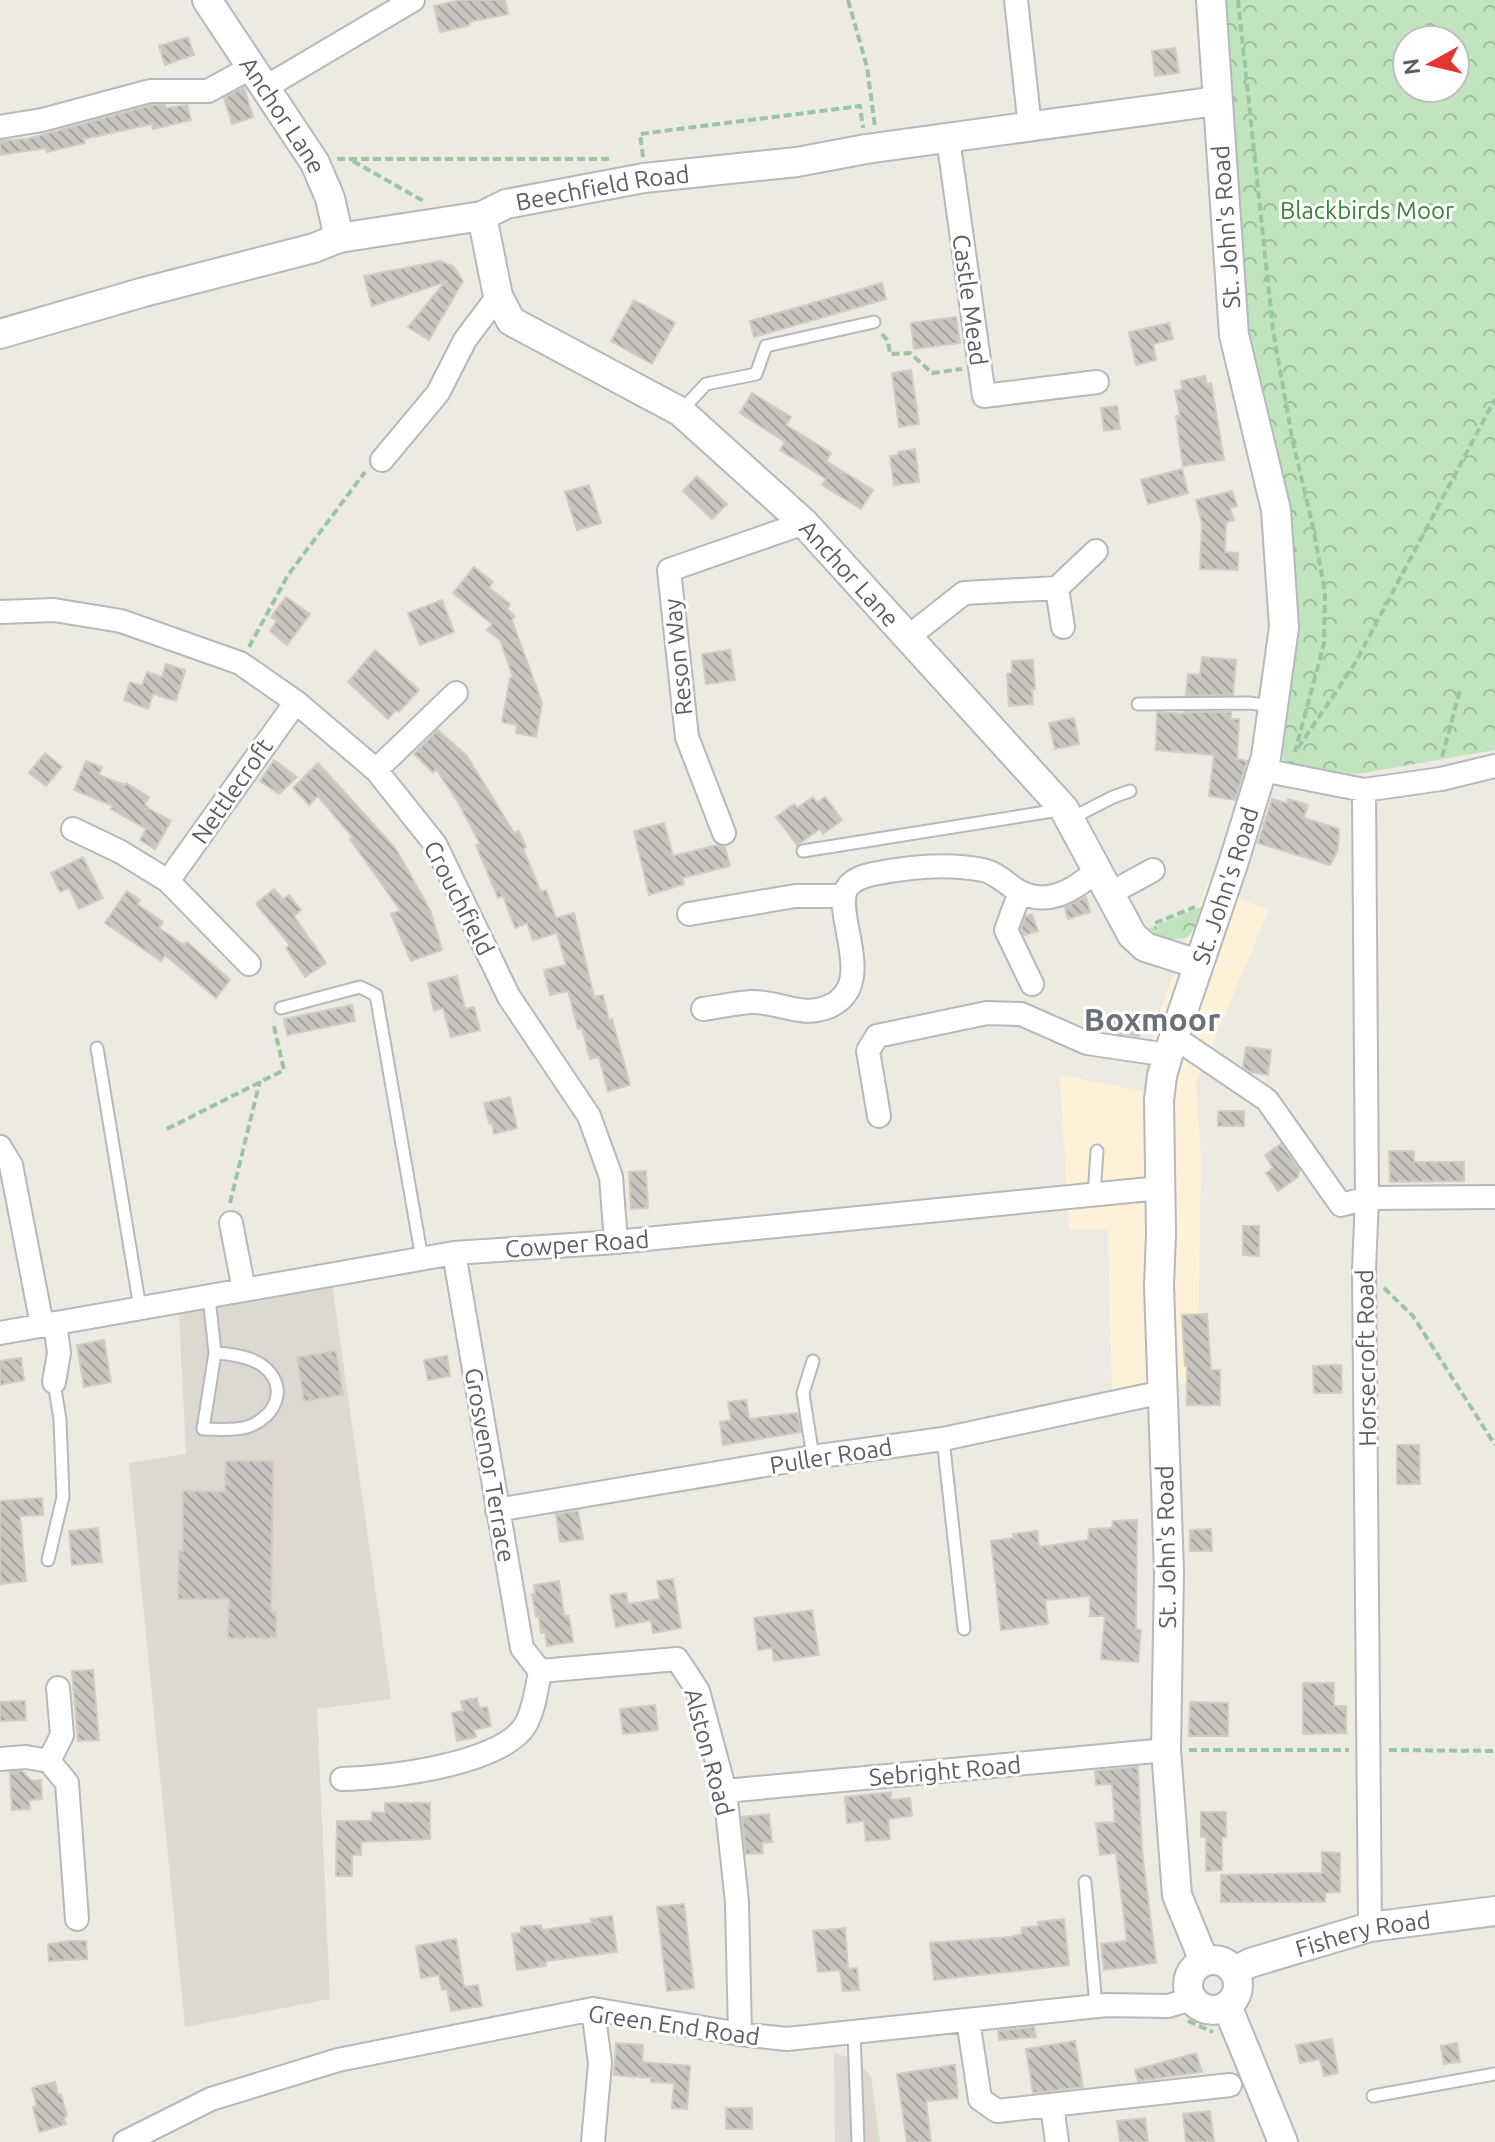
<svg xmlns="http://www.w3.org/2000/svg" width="1495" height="2142" font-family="Ubuntu,sans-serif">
<defs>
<pattern id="park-crowns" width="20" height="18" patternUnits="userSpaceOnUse" patternTransform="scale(2)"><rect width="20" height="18" fill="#c1e4bf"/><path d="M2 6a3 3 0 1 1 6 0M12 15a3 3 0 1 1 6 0" fill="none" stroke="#a0bc9f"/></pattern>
<pattern id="building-back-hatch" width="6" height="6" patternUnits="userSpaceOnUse" patternTransform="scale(2)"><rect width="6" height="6" fill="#c8c5c0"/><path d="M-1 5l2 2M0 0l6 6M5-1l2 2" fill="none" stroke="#a5a3a0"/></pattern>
</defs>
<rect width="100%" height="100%" fill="#edeae2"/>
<path fill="#fdf2d8" d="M1207,884l62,26 -73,173 5,73 -3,227 -86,7 -4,-160h-39l-9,-155 93,18v-64z"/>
<path fill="#ddd9d0" d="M332,1284l59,415 -74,10 13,290 -145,28 -56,-564 57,-9 -7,-142z
M834,2053l21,6 16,17 9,66h-45z"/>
<path fill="url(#park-crowns)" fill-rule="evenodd" d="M1224,0h271v750l-137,24 -39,-1 -34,-10 -4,-7 5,-48 -36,-361zM1407,40h48v48h-48z
M1203,906l-9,23 -7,9 -23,2 -16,-11z"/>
<path fill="url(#building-back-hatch)" stroke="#d1cbc1" stroke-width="2" d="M460,0h45l3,14 -39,8 1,3 -30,7 -6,-26z
M188,37l6,18 -29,10 -6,-19z
M1175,48l4,25 -24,3 -3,-25z
M244,87l9,30 -21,7 -8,-26z
M152,105h13l1,3 21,-3 4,15 -38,9 -1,-5 -68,15 1,4 -38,9 -1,-4 -46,7v-14l27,-2z
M440,261l13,5 10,15 -34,59 -21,-13 37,-45 -73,24 -8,-30z
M882,283l4,16 -132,38 -4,-16z
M634,300l41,23 -23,41 -41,-23z
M956,317l4,26 -46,6 -3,-26z
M1169,323l4,16 -20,5 3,16 -20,5 -7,-33z
M911,370l8,54 -20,3 -7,-54z
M1205,376l2,9 4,-2 13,77 -41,6 -7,-50h4l-5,-25 8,-2 -2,-8z
M752,393l39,24 -5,8 45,28 -5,8 47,29 -12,19 -39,-24 4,-6 -46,-29 5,-8 -45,-29z
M1117,406l3,23 -16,2 -3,-23z
M915,449l4,33 -25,3 -4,-29 8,-1v-3z
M1182,469l6,24 -40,11 -7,-24z
M697,476l30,28 -15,15 -29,-28z
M589,485l12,38 -24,7 -12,-38z
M1232,491l5,15 -7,2 4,12 -8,2 -1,30 13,1v17l-38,-1 2,-45 -6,-24z
M474,567l19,15 -4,6 21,16 -3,5 8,7 -3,4 30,83 -6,34 -20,-4 1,-8 -15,-3 8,-44 3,-1 -13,-37 -13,-10 5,-6 -39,-31z
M286,597l24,17 -23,31 -17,-14 7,-10 -6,-4z
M442,600l12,32 -34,13 -12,-32z
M375,650l44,40 -20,22 -3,-2 -8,9 -40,-37z
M730,650l5,30 -29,4 -4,-30z
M1202,657l34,3 -3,35h-47l2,-21 12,1z
M1033,660l2,29h-3l1,15 -24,2 -2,-32 5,-1v-12z
M166,664l19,6 -9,31 -23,-7 -5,15 -24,-9 6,-18 12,4 5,-14 15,5z
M1157,712l27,2v-2h47v7h8l-2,40 10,2 -12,39 -26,-4 5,-41 -58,-5z
M1074,718l5,26 -24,5 -6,-26z
M438,730l29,26 47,77 5,-2 7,16 -3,2 18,43 5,-2 10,28 18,-5 20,84 9,-2 6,26 3,-2 18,66 -22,6 -9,-34 -9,2 -8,-31 -4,1 -10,-38 -18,4 -6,-25 22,-5 -9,-32 -24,7 -6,-17 -12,5 -12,-32 -5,2 -22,-53 4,-1 -22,-42 -22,-33 -3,4 -19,-19z
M45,753l17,14 -16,19 -17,-13z
M274,760l23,17 -18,17 -19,-13z
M86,761l16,6 -3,8 26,10 1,-2 23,14 -4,7 3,4 23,13 -16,28 -15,-9 6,-11 -35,-20 2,-3 -39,-16z
M318,763l78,86 34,61 12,40 -31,11 -20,-47 9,-4 -50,-71 3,-1 -35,-42 -9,9 -16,-17z
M813,797l4,6 8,-6 17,23 -19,14 -3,-5 -23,16 -21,-28 18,-13 3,4z
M1272,799l15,4 1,-4 20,6 -4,13 35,11 -1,21 -8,15 -72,-22z
M664,823l9,33 44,-11 8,2 5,19 -48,12 2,6 -35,11 -15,-64z
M83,857l20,41 -24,11 -10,-21 -9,4 -9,-19z
M274,889l9,10 6,-4 12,15 -7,6 32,47 -21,14 -19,-29 4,-3 -34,-41z
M127,891l13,9 -3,4 26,18 -4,6 25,17 3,-3 43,38 -14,18 -51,-43 -4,6 -56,-38z
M1086,897l4,15 -22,7 -3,-12z
M1032,914l6,17 -14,4 -3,-6 5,-13z
M457,976l8,33 9,-2 6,23 -29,7 -8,-29 -9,3 -6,-28z
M352,1005l3,16 -68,14 -3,-16z
M1113,1017h26v19l-26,-3z
M1246,1047l25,3 -3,25 -17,-3 -8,-5z
M510,1097l7,31 -23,6 -2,-11h-3l-5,-20z
M1218,1111h26v15h-26z
M1281,1144l18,26 -1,7 -20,14 -12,-18 7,-5 -8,-13z
M1389,1151h25v11h50v19l-74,1z
M646,1171l2,37 -17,1 -2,-37z
M1243,1226h16v30l-16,-1z
M1207,1314l4,56h9v35h-33v-39h-2l-3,-51z
M104,1340l7,42 -27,5 -7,-42z
M336,1351l7,44 -39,6 -7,-44z
M447,1356l3,20 -22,4 -4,-20z
M21,1358l3,22 -24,5v-24z
M1341,1365l1,28h-28l-1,-27z
M746,1400l3,19 48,-6 4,19 -78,13 -3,-23 11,-2 -3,-18z
M1397,1445h22l1,39h-23z
M226,1461h47l-2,151h5v26h-48l1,-39h-51l1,-48h4v-60l42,1z
M42,1498l1,17 -23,1 6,65 -26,3v-83z
M578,1511l5,28 -23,3 -4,-28z
M1137,1520l-1,109 5,1 -3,32 -37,-3 4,-43h-15v-20l-45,4 3,24 -47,6 -10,-89 23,-3 -1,-4 24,-3 2,16 49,-7 1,-11 23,-1 1,-7z
M98,1528l4,34 -30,3 -3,-34z
M1211,1529l1,22h-22v-21z
M673,1579l8,49 -28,5 -2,-13 -35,7 -6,-32 16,-2 2,11 32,-5 -3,-18z
M559,1581l5,35h5l4,26 -26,4 -2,-14 -4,1 -2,-17 -3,1 -4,-23h3l-1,-9z
M812,1610l7,45 -45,6 -2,-13 -14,2 -4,-32z
M93,1670l6,70 -21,1 -6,-70z
M1303,1683h31v23h12v27l-43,1z
M477,1698l2,10 8,-1 4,19 -17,4 2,7 -19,4 -5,-28 11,-2 -2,-10z
M25,1701l1,19 -26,1v-19z
M1190,1702l38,1v33h-39z
M655,1705l3,25 -35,4 -3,-25z
M1138,1767l4,84 14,112 -52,7 -3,-26 26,-3 -11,-88 -16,2 -4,-32 19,-1 -3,-38 -16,1 -1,-14z
M22,1771l10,10 9,-1 1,19 -13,1 1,9 -18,1 -2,-38z
M891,1792v8l19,-2 2,18 -24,3 2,20 -24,2 -2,-20 -17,2 -2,-26z
M385,1803h45v36l-69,3v13h-9v21h-16l1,-55h35v-9l13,1z
M1201,1812h25v25h-4v33l-16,1v-34h-5z
M769,1814l3,28 -10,1 1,10 -17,1 -4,-37z
M1322,1852l18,1v39l-15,1v9h-104v-27l101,-2z
M684,1904l10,84 -27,3 -10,-84z
M612,1916l5,36 -71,9v5l-29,4 -5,-36 9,-1v-6l20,-2 1,5 50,-7 -1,-4z
M1064,1919l5,46 -135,15 -4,-37 81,-6 11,-3v-6l16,-2v-4z
M845,1928l3,41 9,-1 2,22 -16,1 -3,-21 -22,2 -5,-41z
M456,1939l8,48 14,-2 4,21 -31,5 -4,-22 -5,1 -3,-15 -18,3 -5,-32z
M70,1941h16l1,18 -38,2 -1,-17z
M1034,2027l2,10 -37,3 -1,-9z
M1332,2039l6,34 -14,3 -4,-17 -20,4 -4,-18z
M1075,2041l8,46 -50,6 -7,-44z
M616,2043l27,2 -1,17 48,4 -3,43 -15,-1 2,-25 -23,-1v-4l-37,-3z
M1457,2043l3,19 -16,2 -3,-18z
M1196,2053l6,19 -64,9 -3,-11z
M955,2065l3,33 -32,3 5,41h-24l-10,-68z
M55,2082l3,13 3,-1 6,22 -3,1 2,7 -27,8 -6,-25h4l-5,-19z
M726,2108h26v21h-26z
M1210,2111l4,31h-28l-3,-28z
M1145,2118l3,24h-28l-3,-21z"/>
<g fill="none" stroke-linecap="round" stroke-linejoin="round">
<g stroke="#b5b8bc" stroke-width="15">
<path id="service" d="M681,411l25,-27 50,-10 10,-28 108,-24
M1138,704l111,-1 25,3
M1070,819l43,-22 17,-6
M803,851l256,-41
M281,1008l79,-21 16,8 46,264
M97,1048l43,260
M1094,1195l3,-44
M209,1297l6,56 -12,76c14,0 30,2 44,-2 28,-9 43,-40 16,-61 -13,-10 -33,-12 -48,-13
M943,1439l21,190
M813,1457l-10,-64 10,-32
M48,1560l15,-63 -3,-77 -6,-38
M1085,1882l11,124
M854,2032l4,110
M1373,2096l122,-22"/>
</g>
<g stroke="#b5b8bc" stroke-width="26">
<path id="minor" d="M1016,0l14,127
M266,87l147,-87
M0,127l42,-7 108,-29h58l42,-23
M948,138l36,258 113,-14
M382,460l56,-67 27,-53 33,-44
M1057,588l6,39
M0,612l54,-2 67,11 119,42 56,39 80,68 59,74 74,153 80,119 22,61 5,65
M908,637l56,-44 93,-5 39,-37
M376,770l80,-77
M1262,770l102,20 77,-11 54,-13
M1364,790l3,408 -3,71 6,658
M73,829l48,23 47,29 81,83
M724,833l-37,-96 -18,-167 135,-47
M168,881l128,-179
M1020,892l-14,38 26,54
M1109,894l44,-24
M689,914l106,-18h49
M703,1009c16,-2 32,-6 48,-7 27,-1 52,17 79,4 48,-22 2,-92 17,-118 6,-9 17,-12 26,-14 34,-7 76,-11 110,-4 11,2 22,12 32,19 30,19 57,3 81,-18
M1174,1037l93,63 74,105 26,-7 128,-1
M879,1116l-11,-65 9,-15 110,-23 34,1 66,29 81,12
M0,1147l11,18 31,160
M231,1223l13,67
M454,1253l68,395 18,23
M0,1333l454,-80 162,-11 544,-54
M54,1382l5,-29 -4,-30
M497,1510l316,-53 130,-18 220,-47
M540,1671l137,-12 21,32 27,100 12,111 3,132
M0,1759l26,-2 23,4 18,22 10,136
M49,1761l13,-26 -4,-47
M342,1779c42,-1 161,-14 184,-55 8,-15 11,-36 14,-53
M725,1791l441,-41
M593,2009l7,54 -7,79
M968,2020l12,79 17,12 233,-26
M1052,2105l5,37
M125,2142l86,-43 127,-39 255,-51 147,25 47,5 320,-34 61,1 24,-7"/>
</g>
<g stroke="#b5b8bc" stroke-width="32">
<g id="tertiary">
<path id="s1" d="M207,0l108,163 15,35 9,40"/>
<path id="s2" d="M482,216l16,80 13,25 170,91 123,111 260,286 68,126 13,12 53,17"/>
<path id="s3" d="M0,334l144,-42 170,-44 25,-10 143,-22 24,-12 138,-26 153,-16 69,-13 351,-48"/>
<circle cx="1213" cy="1985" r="25"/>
<path id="s4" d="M1204,1961l-27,-66 -11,-145 3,-178 -10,-286 2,-52 -2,-134 3,-24 6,-21 65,-191 33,-107 18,-130 -8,-117 -42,-175 -23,-335"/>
<path id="s5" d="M1235,1971l15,-8 120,-36 125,-16"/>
<path d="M1227,2006l56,136"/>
</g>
</g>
<path stroke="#99c5a3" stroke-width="4" stroke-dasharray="8 4" stroke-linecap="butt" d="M848,0l19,67 8,60
M1238,0l35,330 19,108 21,89 12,65 -1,52 -29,108
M643,157l-3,-23 220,-28 3,22
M337,159h272
M353,161l72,41
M882,334l6,7 2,13 20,-1 22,20 30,-4
M249,647l39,-72 77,-103
M1298,748l56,-83 141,-266
M1442,757l18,-67
M1155,923l40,-16
M167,1129l117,-59 -11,-48
M230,1203l30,-122
M1384,1288l29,28 82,129
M1189,1750h160
M1389,1750l106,1
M1188,2021l25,11"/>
<use href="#service" stroke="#fff" stroke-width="11"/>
<use href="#minor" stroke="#fff" stroke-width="22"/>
<use href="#tertiary" stroke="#fff" stroke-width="28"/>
</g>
<g text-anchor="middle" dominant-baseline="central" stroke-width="6" stroke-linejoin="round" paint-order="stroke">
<g font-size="24" fill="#5b5f63" stroke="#fff">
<text stroke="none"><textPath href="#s1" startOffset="138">Anchor Lane</textPath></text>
<text stroke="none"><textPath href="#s3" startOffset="622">Beechfield Road</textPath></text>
<text transform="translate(1226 227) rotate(-94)">St. John's Road</text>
<text transform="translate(970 300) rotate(82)">Castle Mead</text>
<text stroke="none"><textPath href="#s2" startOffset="536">Anchor Lane</textPath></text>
<text transform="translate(678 657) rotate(-96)">Reson Way</text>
<text transform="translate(232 791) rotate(-55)">Nettlecroft</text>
<text stroke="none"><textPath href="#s4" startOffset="1092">St. John's Road</textPath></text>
<text transform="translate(459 898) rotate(63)">Crouchfield</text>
<text transform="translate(577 1244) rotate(-4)">Cowper Road</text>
<text transform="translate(1366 1358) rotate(-91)">Horsecroft Road</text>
<text transform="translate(831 1456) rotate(-9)">Puller Road</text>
<text transform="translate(490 1465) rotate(80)">Grosvenor Terrace</text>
<text transform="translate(1166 1547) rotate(-91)">St. John's Road</text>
<text transform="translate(709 1752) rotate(75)">Alston Road</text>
<text transform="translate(945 1771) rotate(-5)">Sebright Road</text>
<text stroke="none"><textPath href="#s5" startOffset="134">Fishery Road</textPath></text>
<text transform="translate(674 2025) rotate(8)">Green End Road</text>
</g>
<g font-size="24" fill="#388538" stroke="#fff">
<text x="1367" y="210">Blackbirds Moor</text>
</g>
<g font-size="32" font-weight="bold" fill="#6c7175" stroke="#fff">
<text x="1152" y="1019">Boxmoor</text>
</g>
</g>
<g transform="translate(1431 64) rotate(262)"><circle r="38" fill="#ffffff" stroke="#bdbfc1" stroke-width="2"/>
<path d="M0-6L14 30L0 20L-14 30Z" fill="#e43531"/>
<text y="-12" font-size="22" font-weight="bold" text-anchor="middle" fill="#5b5f63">N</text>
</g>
</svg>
